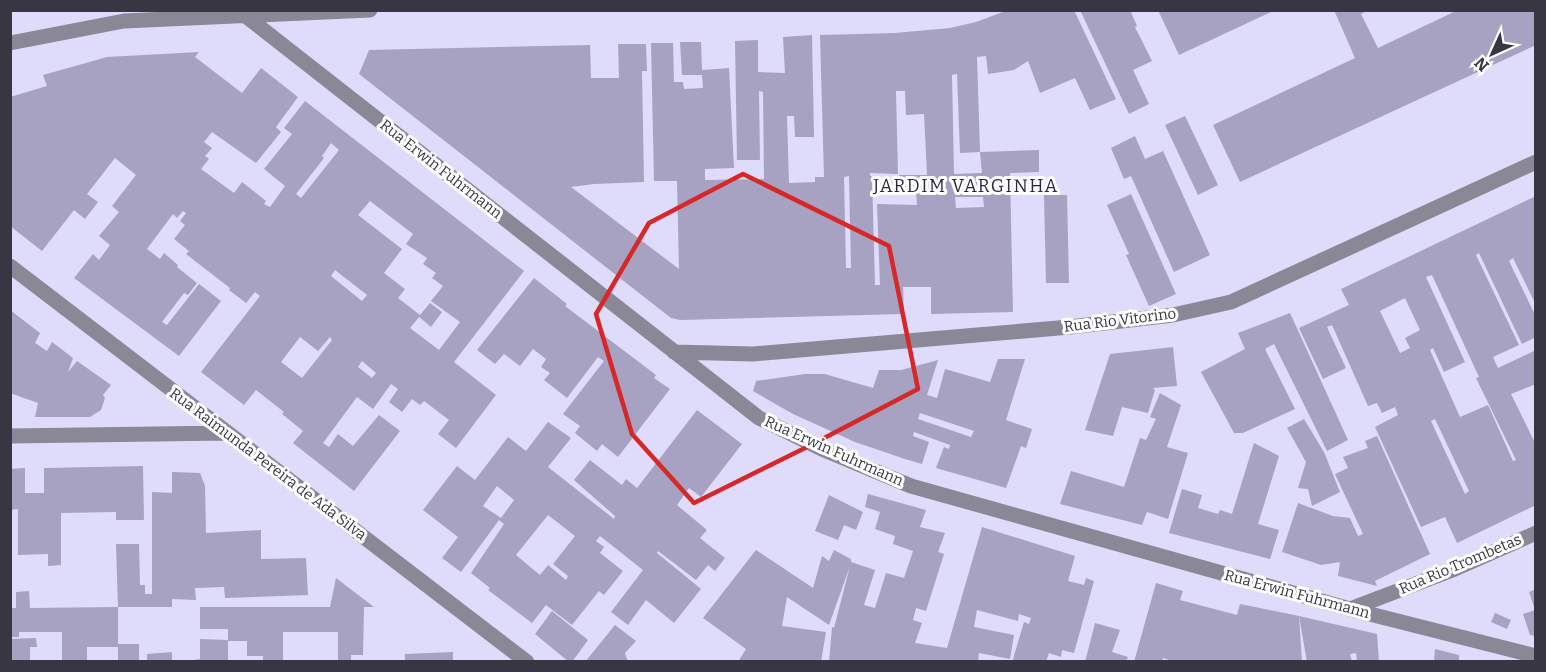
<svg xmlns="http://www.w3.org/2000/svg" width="1546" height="672" font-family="Bitter,serif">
<rect width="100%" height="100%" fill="#dfdbfb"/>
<path fill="#a7a2c1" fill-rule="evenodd" d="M1008,10h66l42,89 -26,11 -15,-32 -35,15 -12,-32 -14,9 -26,4 -2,-18 -9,1 3,95 -20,1 -3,-79 -5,1 2,99 28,-1 -2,-21 59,-2v22l-29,1 3,139 -82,2v-27h-28l1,27 -224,6 -9,-2 -312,-244 10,-24 221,-5 1,33h28l-1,-34h28l1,27h-5l2,111 -50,2 -23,3 108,82 -2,-88h-23l-3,-138h22l1,39h9l1,7 19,-1 -1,-13h-20l-2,-33h21l1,28 27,-2 5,100 -29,1v11l59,-1 -1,-87 -4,-1 1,69h-23l-2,-119 23,-1v32l27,1 -2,-36 29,-2 2,102h-19l-1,-21h-7l2,67 26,-1v-5h9l-4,-142 75,-2 55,-5 26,-6zM896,91h9l1,24 18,-1 3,61h-28v17l17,-1 1,14 -40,-1 3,81h-5l-3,-109h-2v-3l28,1zM849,176l2,92h-5l-2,-91zM955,197h28l1,10 -28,1z
M1080,10h50l7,16 -2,1 17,34 -19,9 16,34 -20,10z
M1158,10h117l-96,45z
M1334,10h35l-8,4 17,34 80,-38h78v35l-296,137 -27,-57 142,-67z
M199,52l-4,5 47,36 19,-25 37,29 -22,30 5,5 -25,31 -44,-31 -8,10 8,6 -7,8 4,3 -8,10 33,24 8,-11 24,19 -2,3 6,3 15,-21 -21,-17 28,-35 -8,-6 21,-27 219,170 -70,91 42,33 -40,53 -18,-14 11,-14 -25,-19 -4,4 -8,-6 -10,13 -13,-10 9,-13 -7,-5 -18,25 -16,-12 -34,46 6,4 9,-13 15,12 26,-31 21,16 -46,60 -61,-48 10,-12 -21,-17 2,-2 -28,-22 -12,15 -43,-33 59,-76 -5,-4 -9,11 -17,-13 1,-2 -44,-34 3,-3 -15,-12 11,-14 -5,-4 6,-8 -3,-2 -6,7 -4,-4 -26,35 13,10 4,-6 14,12 -1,2 20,16 -9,12 -4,-2 -22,29 5,3 32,-41 22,17 -42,55 -105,-78 19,-24 6,6 11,-15 -11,-9 20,-24 -7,-6 24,-31 -21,-17 -28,36 11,8 -13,17 -11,-9 -32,41 -32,-25v-129l37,-11 -4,-11 64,-18zM331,143l8,7 -38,48 -5,-4 28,-36 -2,-2zM370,201l43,33 -7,10 21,14 -4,6 13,9 -4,5 11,8 -12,15 29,21 -21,28 -29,-22 9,-11 12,10 11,-15 -12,-9 -10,12 -22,-17 7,-9 -21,-16 18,-24 -44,-34zM335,270l32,25 -5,6 -31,-25zM300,337l18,14 12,-14 2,3 -30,38 -21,-16zM362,361l14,12 -4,5 -14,-11z
M1185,116l33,69 -20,10 -33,-70z
M1135,136l10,23 18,-8 47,104 -36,17 -43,-96 -7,3 -13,-31z
M1131,194l45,100 -27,12 -23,-51 3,-1 -22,-49z
M1044,195h23l2,88h-23z
M1536,196v109l-23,-47 -4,3 27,56v20l-14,7 -43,-91 -3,2 43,90 -26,12 5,11 38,-18v34l-25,10 25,51v60l-79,38 -12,-26 -24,10 -46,-100 23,-12 -3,-8 -13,6 -5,-10 -9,3 -36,-81 -5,2 19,41 -23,11 -24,-51 50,-23 -8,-16zM1432,275l47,102 -3,1 40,82 -3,1 -25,-56 -28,12 -30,-67 3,-2 11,24 21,-10 -39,-85zM1405,298l15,32 -15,8 5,10 -10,5 -20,-42zM1435,419l34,72 -4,3 -34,-73z
M534,278l33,26 -2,2 91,69 -2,3 16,11 -52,68 -16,-13 -5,7 -22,-18 5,-7 -17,-12 41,-53 -6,-4 -31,41 -23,-18 6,-7 -9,-6 5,-8 -13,-10 -13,17 -16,-12 -9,10 -18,-14z
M10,310l30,23 -5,10 12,8 5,-9 21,16 -5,14 9,-11 34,24 -8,10 2,3 -4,12 -11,7h-55l3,-14 -28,-10z
M1290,313l58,127 -21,11 -53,-107 -9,5 30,60 -52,24h-9l-33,-61 44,-23 -7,-16z
M1173,347l4,39 -24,2 2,2 -7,23 -26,-6 -9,29 -28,-6 25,-76z
M998,359h27l-19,61 26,9 -6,19 -5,-2 -15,42 -70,-20 8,-21 5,2 1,-4 -36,-13 -1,4 16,6 -7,22 -17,-5 -50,-17 -62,-28 -40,-23 3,-10 49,-7h20l48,14 6,-18h22l37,-10 -11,35 10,3 8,-29 45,13zM920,413l54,18 -3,6 -53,-18z
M1160,393l21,12 -14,42 21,6 -20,66 -21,-7 -5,13 -82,-21 11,-33 53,16 16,-49 6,2 10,-21 -6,-2z
M697,410l45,34 -41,53 -12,-9 -12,17 30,25 -7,8 25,20 -10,13 -7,-6 -12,15 -38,-29 -1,2 44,36 -27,34 -28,-23 -18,25 -17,-13 32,-42 -43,-34 -4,5 8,6 -4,6 23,18 -19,24 -5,-4 -27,34 -26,-20 -14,18 -44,-33 2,-2 -19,-15 33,-49 -5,-4 -38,52 -19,-14 16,-21 -35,-27 34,-44 18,14 33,-43 18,14 22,-29 23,16 -23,29 66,52 1,-3 -41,-36 16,-20 32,25 4,-6 11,9zM497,486l17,14 -13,18 -18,-12zM548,515l27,21 -22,28 15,12 -2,4 -18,-15 -8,10 -24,-20z
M1304,419l20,33 16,40 -28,14 -4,-17 -10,-1 8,-26 -19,-34z
M1377,436l53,118 -55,27 2,5 -39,-10 2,-14 -19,3 -39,-13 16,-49 35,13 17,2 8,18 5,-2 -28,-60 13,-6 -5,-11 25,-9 -3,-7z
M1254,443l25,13 -21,68 21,6 -9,29 -101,-26 13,-44 20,6 -4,13 20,6 2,-4 12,4z
M143,466l1,54h-28v-8l-55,1v52l-13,1v-12l-30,1v-46l-8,1v-41l15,-1v25h19v-25z
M172,472l28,1 5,13 1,47 55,-3v29l45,-1 2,37 -83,3 -1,-11 -29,1 1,12 -24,-1v8h-54v37h21v18h-21v-15h-31v15h-25v-30h-43v5h-9v-29h6v-16l13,-1 1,17 88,-1 -2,-63h23l1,41h5v9h7v-102l20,1z
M868,494l58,16 -6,17 25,6 -7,19 6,2 -18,57 -10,-3 -3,12 9,3 -7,20 32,5 35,-121 93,29 -7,25 16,4 2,-7 8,3 -20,72 -12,-3 -1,7 -12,-4 -3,9h-32l-1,-3 11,-37 5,2 2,-6 -12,-4 -1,7 -41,-11 -3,17 40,8 -4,24 -31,-6 -1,9h-149l3,-35 2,1 16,-62 -21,59 -42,-28 -5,29 44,6 -5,30h-83l8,-13 -43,-31 53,-68 57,38 9,-32 7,5 5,-11 17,9v3l24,8 -11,35 11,3 11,-35 18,5 9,-27 -20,-7 2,-8 -20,-7 5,-17 -15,-5z
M829,495l34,17 -7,18 -12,-5 -6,15 -23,-9z
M336,578l38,29h-10l-1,48h-12v7h-13v-30h-55v30h-20v-6h-16v-15h-19v-12h-28v-22h130z
M1156,583l27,8 -3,9 57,15 3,-11 59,12 3,46h-127l-12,-4 -1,4h-28z
M1536,589v47l-6,-1 -7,-21 12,-4 -6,-18z
M552,611l36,29 -16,22h-3l-34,-28z
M1495,613l16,7 -4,9 -16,-7z
M1299,616l78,18 2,28h-22l-1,-9 -6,1 2,8h-45z
M1095,623l25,7 -8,22 16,5 -2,5h-41z
M615,625l21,16 -11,12 3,9h-43z
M36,638l1,9h-7v15h-20v-23z
M200,639l28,1v22h-33l-1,-2 6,-1z
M1435,649l24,6v7h-25z
M172,652v10h-25v-8z
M453,652v10h-48v-8z"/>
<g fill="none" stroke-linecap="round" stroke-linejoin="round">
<path stroke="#8a8896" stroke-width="15" d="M247,17l512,401 63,31 89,37 439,123 186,47
M10,43l114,-22 246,-11
M10,266l517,396
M674,352l79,2 317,-27 103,-12 58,-13 305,-140
M10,436l218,-3
M1350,609l105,-40 81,-36"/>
</g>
<path fill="none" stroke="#d62828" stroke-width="4.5" stroke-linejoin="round" d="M743,174l146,72 29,143 -111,58 -113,56 -62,-69 -36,-120 53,-91z"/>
<g text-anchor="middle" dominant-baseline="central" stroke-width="6" stroke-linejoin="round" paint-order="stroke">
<g font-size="15" fill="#383643" stroke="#fff">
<text transform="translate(441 169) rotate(38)">Rua Erwin Fuhrmann</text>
<text transform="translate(1120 320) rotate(-7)">Rua Rio Vitorino</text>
<text transform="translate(834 451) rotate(24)">Rua Erwin Fuhrmann</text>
<text transform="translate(268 464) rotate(37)">Rua Raimunda Pereira de Ada Silva</text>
<text transform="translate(1460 564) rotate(-23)">Rua Rio Trombetas</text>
<text transform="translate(1297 594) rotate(15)">Rua Erwin Fuhrmann</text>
</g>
<g font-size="18" letter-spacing="1.5" fill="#2e2942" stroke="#fff">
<text x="966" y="186">JARDIM VARGINHA</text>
</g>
</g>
<rect width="1546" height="672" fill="none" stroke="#383643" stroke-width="24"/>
<g transform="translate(1492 54) rotate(225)" stroke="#ffffff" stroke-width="4.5" paint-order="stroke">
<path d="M0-4.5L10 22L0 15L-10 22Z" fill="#383643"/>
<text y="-9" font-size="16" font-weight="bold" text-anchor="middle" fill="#383643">N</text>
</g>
</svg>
